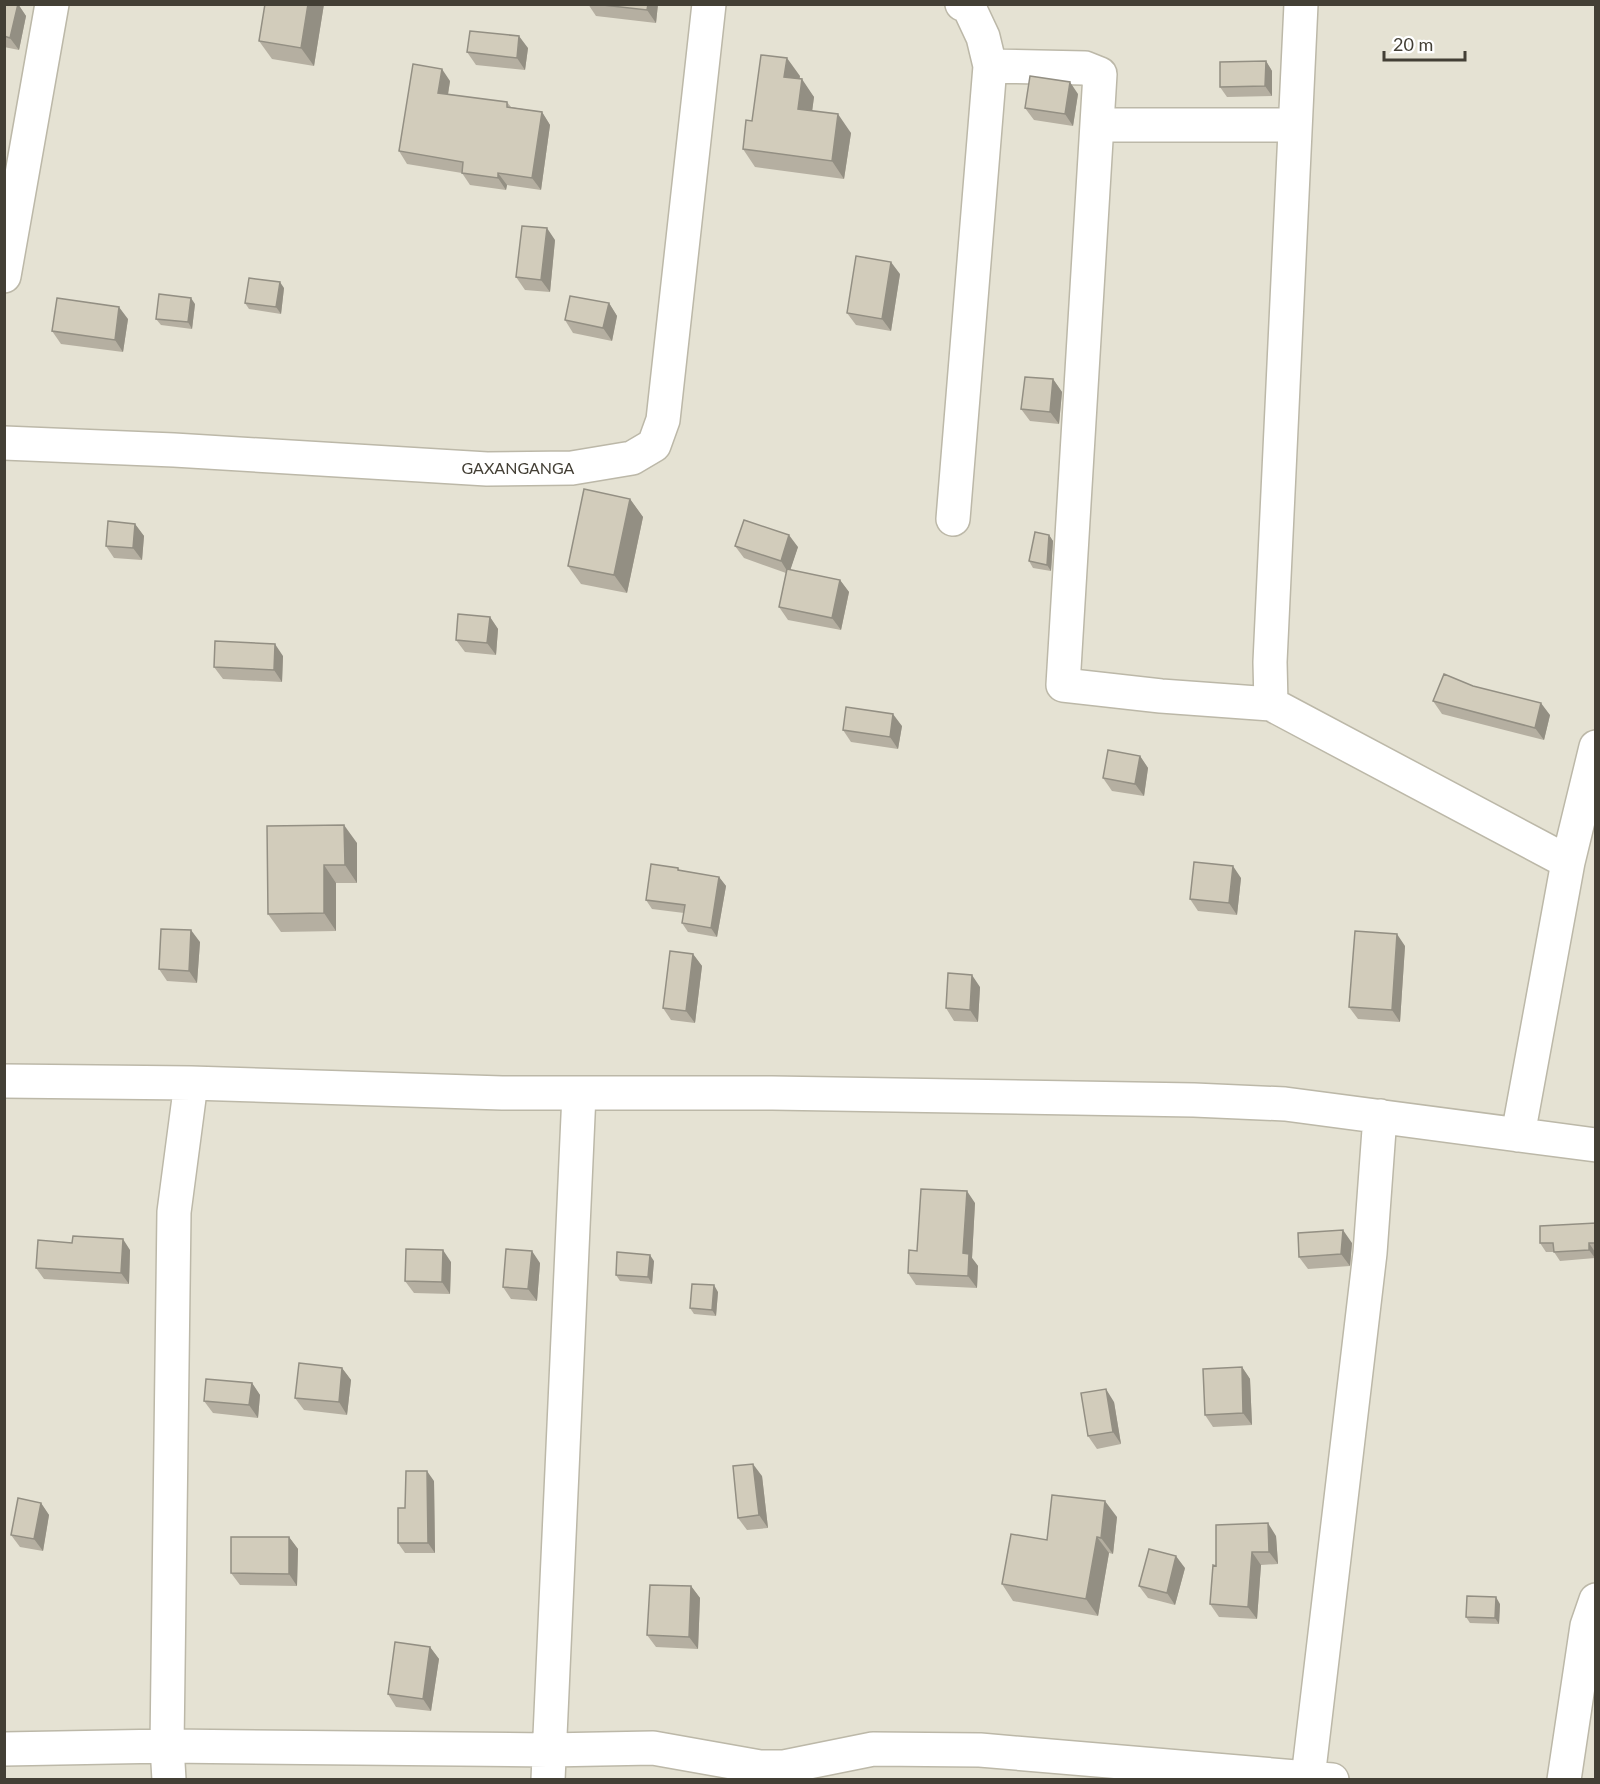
<svg xmlns="http://www.w3.org/2000/svg" width="1600" height="1784" font-family="Lato,sans-serif">
<rect width="100%" height="100%" fill="#f1efe4"/>
<path fill="#e5e2d3" d="M5,5h1590v1774h-1590z"/>
<g fill="none" stroke-linecap="round" stroke-linejoin="round">
<g stroke="#bcb8a8" stroke-width="36">
<path id="minor" d="M1301,4l-31,658 1,42 297,158
M990,66l95,2 15,6 -37,611 98,11 110,8
M1097,125h198
M4,276l48,-272
M4,443l170,7 313,19 85,-1 60,-10 22,-13 9,-25 46,-416
M953,519l37,-453 -7,-29 -15,-32 -6,-1
M4,1081l187,2 311,10h270l422,7 91,4 311,41
M1518,1135l50,-273 28,-115
M4,1749l163,-3 381,4 105,-2 107,19h24l89,-18 107,1 352,30
M1308,1778l62,-525 10,-137
M169,1780l-2,-34 7,-534 17,-129
M548,1780l31,-686
M1564,1780l23,-154 9,-26"/>
</g>
<use href="#minor" stroke="#fff" stroke-width="33"/>
</g>
<path fill="#b5afa1" d="M4,4h14l8,12 -7,34 -15,-3z
M265,4h59l-10,62 -42,-7 -13,-18z
M588,4h70l-2,19 -60,-7z
M528,48l-3,22 -49,-5 -9,-13z
M1266,61l6,10v25l-45,1 -7,-10z
M800,76l-1,3 15,18 -2,14 39,22 -7,46 -89,-12 -12,-18 9,-28z
M450,81l-2,14 59,7 4,5 31,5 8,13 -9,65 -34,-5 -1,5 -36,-5 -8,-12 -55,-9 -8,-13z
M1078,94l-5,32 -39,-6 -9,-12z
M555,240l-5,52 -25,-2 -9,-13z
M900,274l-9,57 -35,-6 -9,-12z
M284,288l-3,26 -32,-5 -4,-6z
M609,303l8,13 -5,25 -39,-8 -8,-13z
M195,304l-3,25 -31,-4 -5,-6z
M128,319l-5,33 -62,-8 -9,-13z
M1053,379l9,13 -3,32 -29,-3 -9,-12z
M630,499l13,18 -16,76 -46,-9 -13,-18z
M135,524l9,12 -2,24 -28,-2 -8,-12z
M1049,535l4,6 -2,30 -18,-3 -4,-7z
M735,546l63,1 -8,23 50,10 9,12 -8,38 -53,-10 -9,-13 7,-34 -42,-15z
M490,617l8,12 -2,26 -31,-3 -9,-12z
M283,656l-1,26 -59,-3 -9,-12z
M1433,701l117,14 -6,25 -102,-26z
M902,726l-4,23 -47,-7 -8,-12z
M1140,756l8,12 -4,28 -32,-5 -9,-13z
M267,826l90,17v40h-21v48l-55,1 -13,-18z
M678,868l2,3 39,6 7,9 -9,51 -29,-5 -6,-9 2,-10 -32,-4 -6,-9z
M1241,878l-4,37 -39,-4 -8,-12z
M200,942l-3,41 -30,-2 -8,-12z
M1405,946l-5,76 -42,-3 -9,-12z
M693,954l9,12 -7,57 -24,-3 -8,-12z
M980,987l-2,35 -24,-1 -8,-13z
M975,1203l-3,55 6,8 -1,22 -61,-3 -8,-12 9,-22z
M1596,1223l-1,35 -35,3 -6,-9h-8l-6,-9z
M1352,1243l-2,23 -42,3 -9,-12z
M130,1250l-1,34 -85,-5 -8,-11z
M654,1261l-2,23 -32,-3 -4,-6z
M451,1262l-1,32 -36,-1 -9,-12z
M540,1263l-3,38 -26,-2 -8,-12z
M718,1292l-2,24 -22,-2 -4,-6z
M1242,1367l8,12 2,46 -39,2 -8,-12z
M342,1368l9,12 -4,35 -43,-5 -9,-12z
M252,1383l8,12 -2,23 -45,-5 -9,-12z
M1114,1402l7,42 -24,5 -9,-13z
M762,1476l6,52 -21,2 -9,-12z
M434,1481l1,72h-30l-7,-10 7,-35z
M41,1503l8,12 -6,36 -23,-4 -9,-12z
M1117,1517l-4,37 -4,-1 -11,63 -85,-15 -11,-17z
M1276,1536l2,28 -17,1 -4,54 -38,-2 -9,-13 6,-38z
M289,1537l9,12 -1,37 -57,-1 -9,-12z
M1185,1568l-10,37 -27,-7 -9,-12z
M691,1586l9,12 -2,51 -42,-2 -9,-12z
M1500,1604l-1,20 -29,-1 -4,-6z
M430,1647l9,12 -8,52 -35,-4 -8,-13z"/>
<path fill="#938f83" d="M18,4l8,12 -7,34 -9,-12z
M308,4h16l-10,62 -13,-18z
M648,4h10l-2,19 -9,-13z
M519,36l9,12 -3,22 -8,-12z
M787,58l13,18 -3,19 -13,-18z
M1266,61l6,10v25l-7,-10z
M442,69l8,12 -4,25 -8,-13z
M802,79l12,18 -4,30 -12,-18z
M1070,82l8,12 -5,32 -8,-12z
M542,112l8,13 -9,65 -9,-12z
M838,114l13,19 -7,46 -12,-18z
M498,173l9,12 -1,5 -8,-12z
M547,228l8,12 -5,52 -9,-12z
M891,262l9,12 -9,57 -9,-12z
M280,282l4,6 -3,26 -5,-7z
M191,298l4,6 -3,25 -4,-7z
M609,303l8,13 -5,25 -9,-13z
M119,307l9,12 -5,33 -8,-12z
M1053,379l9,13 -3,32 -9,-12z
M630,499l13,18 -16,76 -13,-18z
M135,524l9,12 -2,24 -9,-12z
M789,535l9,12 -9,27 -8,-13z
M1049,535l4,6 -2,30 -4,-6z
M840,580l9,12 -8,38 -9,-12z
M490,617l8,12 -2,26 -9,-12z
M275,644l8,12 -1,26 -8,-12z
M1541,703l9,12 -6,25 -9,-12z
M893,714l9,12 -4,23 -8,-12z
M1140,756l8,12 -4,28 -9,-12z
M344,825l13,18v40l-12,-18z
M324,865l12,18v48l-12,-18z
M1233,866l8,12 -4,37 -8,-12z
M719,877l7,9 -9,51 -6,-9z
M191,930l9,12 -3,41 -8,-12z
M1397,934l8,12 -5,76 -8,-12z
M693,954l9,12 -7,57 -9,-12z
M972,975l8,12 -2,35 -8,-12z
M967,1191l8,12 -3,55 6,8 -1,22 -9,-12 -5,-23z
M1343,1230l9,13 -2,23 -9,-12z
M123,1239l7,11 -1,34 -8,-11z
M1589,1243l6,9v6l-6,-8z
M443,1250l8,12 -1,32 -8,-12z
M532,1251l8,12 -3,38 -9,-12z
M650,1255l4,6 -2,23 -4,-7z
M714,1285l4,7 -2,24 -4,-6z
M1242,1367l8,12 2,46 -9,-12z
M342,1368l9,12 -4,35 -8,-13z
M252,1383l8,12 -2,23 -9,-13z
M1106,1389l8,13 7,42 -8,-12z
M753,1464l9,12 6,52 -9,-13z
M427,1471l7,10 1,72 -7,-10z
M1105,1501l12,16 -4,37 -12,-16z
M41,1503l8,12 -6,36 -9,-12z
M1268,1523l8,13 2,28 -9,-12z
M289,1537l9,12 -1,37 -8,-12z
M1097,1537l12,16 -11,63 -12,-17z
M1252,1552l9,13 -4,54 -9,-12z
M1176,1556l9,12 -10,37 -8,-12z
M691,1586l9,12 -2,51 -9,-12z
M1496,1597l4,7 -1,20 -4,-6z
M430,1647l9,12 -8,52 -8,-12z"/>
<path fill="#d2ccbb" stroke="#938f83" stroke-width="1.5" d="M4,4h14l-8,34 -6,-2z
M265,4h43l-7,44 -42,-7z
M594,4h54l-1,6z
M470,31l49,5 -2,22 -50,-6z
M761,55l26,3 -3,19 18,2 -4,30 40,5 -6,47 -89,-12 3,-29 6,1z
M1266,61l-1,25 -45,1v-25z
M413,64l29,5 -4,24 69,9v5l35,5 -10,66 -34,-5v5l-36,-5 1,-11 -64,-11z
M1030,76l40,6 -5,32 -40,-6z
M522,226l25,2 -6,52 -25,-3z
M856,256l35,6 -9,57 -35,-6z
M249,278l31,4 -4,25 -31,-4z
M159,294l32,4 -3,24 -32,-3z
M570,296l39,7 -6,25 -38,-8z
M57,298l62,9 -4,33 -63,-9z
M1025,377l28,2 -3,33 -29,-3z
M584,489l46,10 -16,76 -46,-9z
M744,520l45,15 -8,26 -46,-15z
M108,521l27,3 -2,24 -27,-2z
M1035,532l14,3 -2,30 -18,-4z
M787,569l53,11 -8,38 -53,-11z
M458,614l32,3 -3,26 -31,-3z
M215,641l60,3 -1,26 -60,-3z
M1444,674l29,12 68,17 -6,25 -102,-27z
M846,707l47,7 -3,23 -47,-7z
M1108,750l32,6 -5,28 -32,-6z
M344,825l1,40h-21v48l-56,1 -1,-88z
M1194,862l39,4 -4,37 -39,-4z
M651,864l27,4v2l41,7 -8,51 -29,-5 3,-18 -39,-5z
M161,929l30,1 -2,41 -30,-2z
M1355,931l42,3 -5,76 -43,-3z
M670,951l23,3 -7,57 -23,-3z
M948,973l24,2 -2,35 -24,-2z
M921,1189l46,2 -4,62 6,1 -1,22 -60,-3 1,-23 8,1z
M1596,1223v20h-7v7l-35,2 -1,-9h-13v-17z
M1343,1230l-2,24 -42,3 -1,-24z
M73,1236l50,3 -2,34 -85,-5 2,-28 34,3z
M406,1249l37,1 -1,32 -37,-1z
M506,1249l26,2 -4,38 -25,-2z
M617,1252l33,3 -2,22 -32,-2z
M692,1284l22,1 -2,25 -22,-2z
M299,1363l43,5 -3,34 -44,-4z
M1242,1367l1,46 -38,2 -2,-46z
M206,1379l46,4 -3,22 -45,-4z
M1106,1389l7,43 -25,4 -7,-43z
M753,1464l6,51 -21,3 -5,-52z
M406,1471h21l1,72h-30v-35h7z
M1052,1495l53,6 -4,37 -4,-1 -11,62 -84,-15 9,-50 36,6z
M18,1498l23,5 -7,36 -23,-4z
M1268,1523l1,29h-17l-4,55 -38,-3 3,-39 3,1v-41z
M231,1537h58v37l-58,-1z
M1149,1549l27,7 -9,37 -28,-7z
M650,1585l41,1 -2,51 -42,-2z
M1467,1596l29,1 -1,21 -29,-1z
M395,1642l35,5 -7,52 -35,-5z"/>
<g text-anchor="middle" dominant-baseline="central" stroke-width="5" stroke-linejoin="round" paint-order="stroke">
<g font-size="16" fill="#433f35" stroke="#fff">
<text x="518" y="467">GAXANGANGA</text>
</g>
</g>
<rect width="1600" height="1784" fill="none" stroke="#433f35" stroke-width="12"/>
<path d="M1384 51v9h81v-9" fill="none" stroke="#433f35" stroke-width="3"/>
<text x="1393" y="51" font-size="18" fill="#433f35" stroke="#ffffff" stroke-width="4.5" paint-order="stroke">20 m</text>
</svg>
